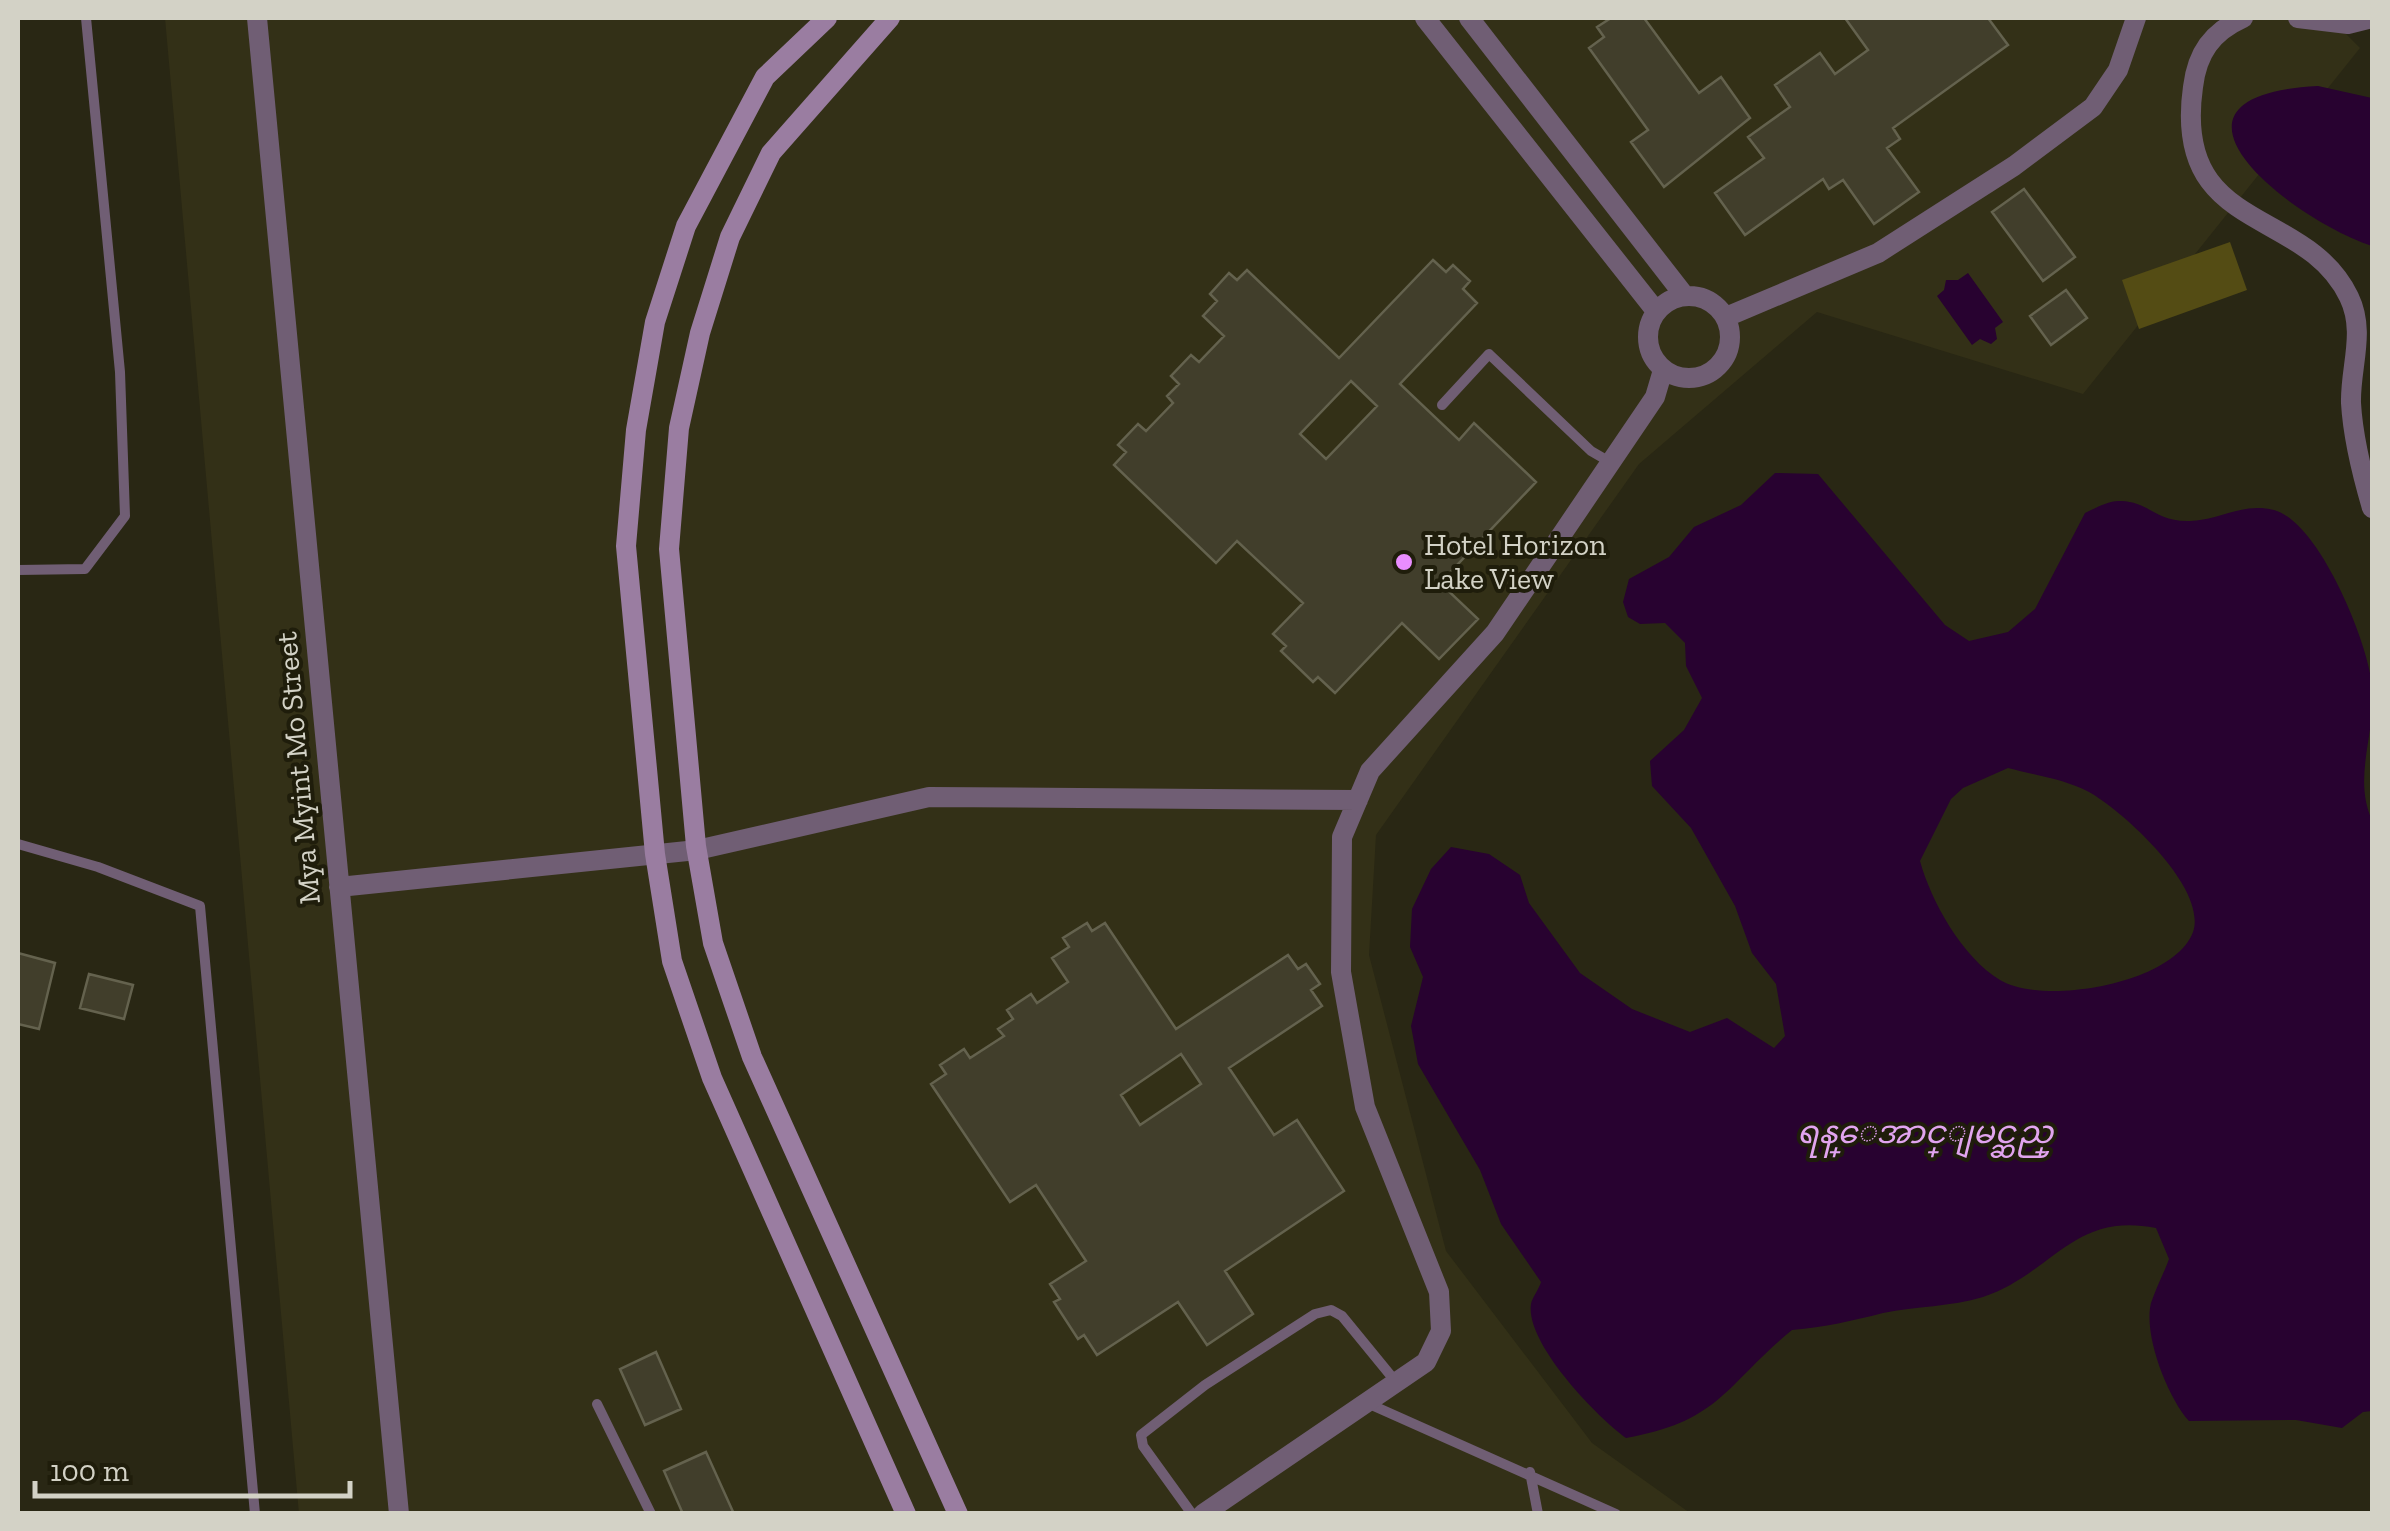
<svg xmlns="http://www.w3.org/2000/svg" width="2390" height="1531" font-family="'Zilla Slab','Noto Sans Myanmar',serif">
<rect width="100%" height="100%" fill="#292714"/>
<path fill="#333017" d="M165,18h2165l30,30 -277,346 -266,-82 -178,152 -263,371 -7,120 77,296 146,192 98,70 -1391,1z"/>
<path fill="#544c14" d="M2230,242l17,48 -108,39 -17,-49z"/>
<path fill="#280230" fill-rule="evenodd" d="M2318,86l54,12v148c-81,-27 -239,-150 -54,-160z
M1968,273l35,49 -8,6 2,11 -6,5 -11,-5 -8,6 -35,-49 7,-6 2,-10h12z
M1775,473l43,1 127,151 24,16 39,-9 27,-23 50,-96c11,-5 24,-13 36,-12 31,1 36,25 79,19 27,-4 46,-17 74,-10 45,12 94,132 98,175 5,46 -20,92 0,135v591l-9,1 -21,16 -46,-8 -107,1c-21,-23 -46,-86 -38,-118 5,-15 13,-30 18,-44l-13,-31c-83,-17 -104,46 -173,69 -32,10 -67,9 -100,16 -31,8 -58,14 -91,17 -67,55 -71,91 -166,108 -29,-21 -101,-95 -95,-134 1,-6 8,-15 10,-22l-40,-58 -21,-54 -62,-106 -7,-38 12,-49 -13,-30 2,-38 19,-40 20,-22 38,7 31,21 9,28 51,70 52,36 58,23 37,-14 47,30 11,-12 -9,-52 -24,-31 -17,-47 -44,-78 -39,-42 -2,-25 34,-31 18,-32 -16,-32 -1,-23 -20,-20 -25,1 -12,-7 -5,-15 6,-23 40,-22 25,-30 47,-22zM2008,768c26,7 57,11 81,24 34,19 119,96 104,140 -19,52 -150,74 -193,48 -38,-23 -69,-79 -80,-119l31,-62 12,-11z"/>
<path fill="#413e2b" stroke="#64624e" stroke-width="2.5" fill-rule="evenodd" d="M1611,18h33l55,75 22,-16 29,41 -86,69 -33,-45 17,-12 -59,-82 15,-11 -7,-10z
M1845,18h143l20,27 -115,83 7,11 -13,9 32,44 -45,32 -31,-44 -14,9 -6,-10 -78,56 -30,-42 49,-35 -16,-21 42,-30 -15,-22 45,-32 15,21 33,-24z
M2024,189l51,68 -32,24 -51,-69z
M1433,260l13,12 7,-7 17,16 -7,8 14,14 -77,81 59,56 15,-17 62,59 -96,101 38,36 -39,40 -37,-36 -67,70 -17,-16 -5,5 -32,-31 5,-5 -13,-12 30,-31 -66,-62 -21,22 -102,-98 12,-13 -8,-7 20,-21 8,7 27,-28 -6,-7 12,-12 -8,-8 20,-21 8,7 25,-26 -21,-20 14,-15 -7,-7 19,-21 8,7 10,-10 92,88zM1351,381l26,25 -51,53 -26,-25z
M2066,290l21,28 -36,27 -21,-29z
M1087,923l5,8 13,-8 71,106 112,-74 10,14 8,-5 14,20 -9,6 11,16 -93,62 45,67 23,-15 47,71 -119,80 28,43 -46,31 -29,-43 -81,53 -13,-20 -6,4 -24,-37 6,-3 -10,-15 36,-23 -50,-76 -26,17 -79,-118 15,-10 -6,-9 24,-16 6,9 34,-22 -6,-7 15,-10 -6,-9 24,-16 6,9 31,-21 -16,-24 17,-11 -6,-9zM1181,1054l20,30 -61,41 -19,-30z
M18,953l37,10 -16,66 -21,-5z
M89,974l44,11 -9,34 -44,-11z
M656,1352l25,57 -36,16 -25,-56z
M706,1452l28,62h-51l-19,-43z"/>
<g fill="none" stroke-linecap="round" stroke-linejoin="round">
<path stroke="#705e74" stroke-width="10" d="M1442,405l47,-51 102,97 19,11
M18,570l67,-1 40,-53 -5,-144 -34,-354
M18,844l80,23 102,39 55,608
M1367,1403l249,111
M597,1404l54,110
M1530,1472l8,42
M1192,1514l-49,-68 -2,-11 64,-50 110,-71 16,-4 11,6 54,66"/>
<path stroke="#705e74" stroke-width="20" d="M257,18l142,1496
M1425,18l231,293
M1469,18l215,277
M2243,18c-31,14 -46,35 -50,69 -21,148 112,118 156,210 17,35 1,70 2,106 2,36 11,71 21,105
M2298,18l50,6 24,-6
M1648 337a41 41 0 1 1 82 0a41 41 0 1 1-82 0Z
M1726,317l152,-64 136,-87 79,-59 25,-37 18,-52
M339,887l358,-37 232,-53 429,3
M1203,1514l223,-152 15,-31 -2,-39 -74,-185 -24,-135 1,-135 28,-66 125,-138 160,-236 8,-27"/>
<path stroke="#9a7da1" stroke-width="20" d="M827,18l-62,59 -79,149 -31,96 -19,108 -10,116 29,308 17,107 40,117 194,436
M890,18l-119,135 -41,84 -30,96 -21,95 -10,121 27,297 17,97 39,114 206,457"/>
</g>
<circle fill="#e98dfe" stroke="#1f1d0b" stroke-width="4" cx="1404" cy="562" r="10"/>
<g text-anchor="middle" dominant-baseline="central" stroke-width="8" stroke-linejoin="round" paint-order="stroke">
<g font-size="30" fill="#d3d2c6" stroke="#1f1d0b" text-anchor="start">
<text x="1424" y="545">Hotel Horizon<tspan x="1424" dy="34">Lake View</tspan></text>
</g>
<g font-size="30" fill="#d3d2c6" stroke="#1f1d0b">
<text transform="translate(298 768) rotate(-95)">Mya Myint Mo Street</text>
</g>
<g font-size="32" font-style="italic" fill="#e1a4ef" stroke="#1f1d0b">
<text x="1925" y="1132">ရန္ေအာင္ျမင္ဆည္</text>
</g>
</g>
<rect width="2390" height="1531" fill="none" stroke="#d3d2c6" stroke-width="40"/>
<path d="M35 1481v15h315v-15" fill="none" stroke="#d3d2c6" stroke-width="5"/>
<text x="50" y="1481" font-size="30" fill="#d3d2c6" stroke="#1f1d0b" stroke-width="8" paint-order="stroke">100 m</text>
</svg>
